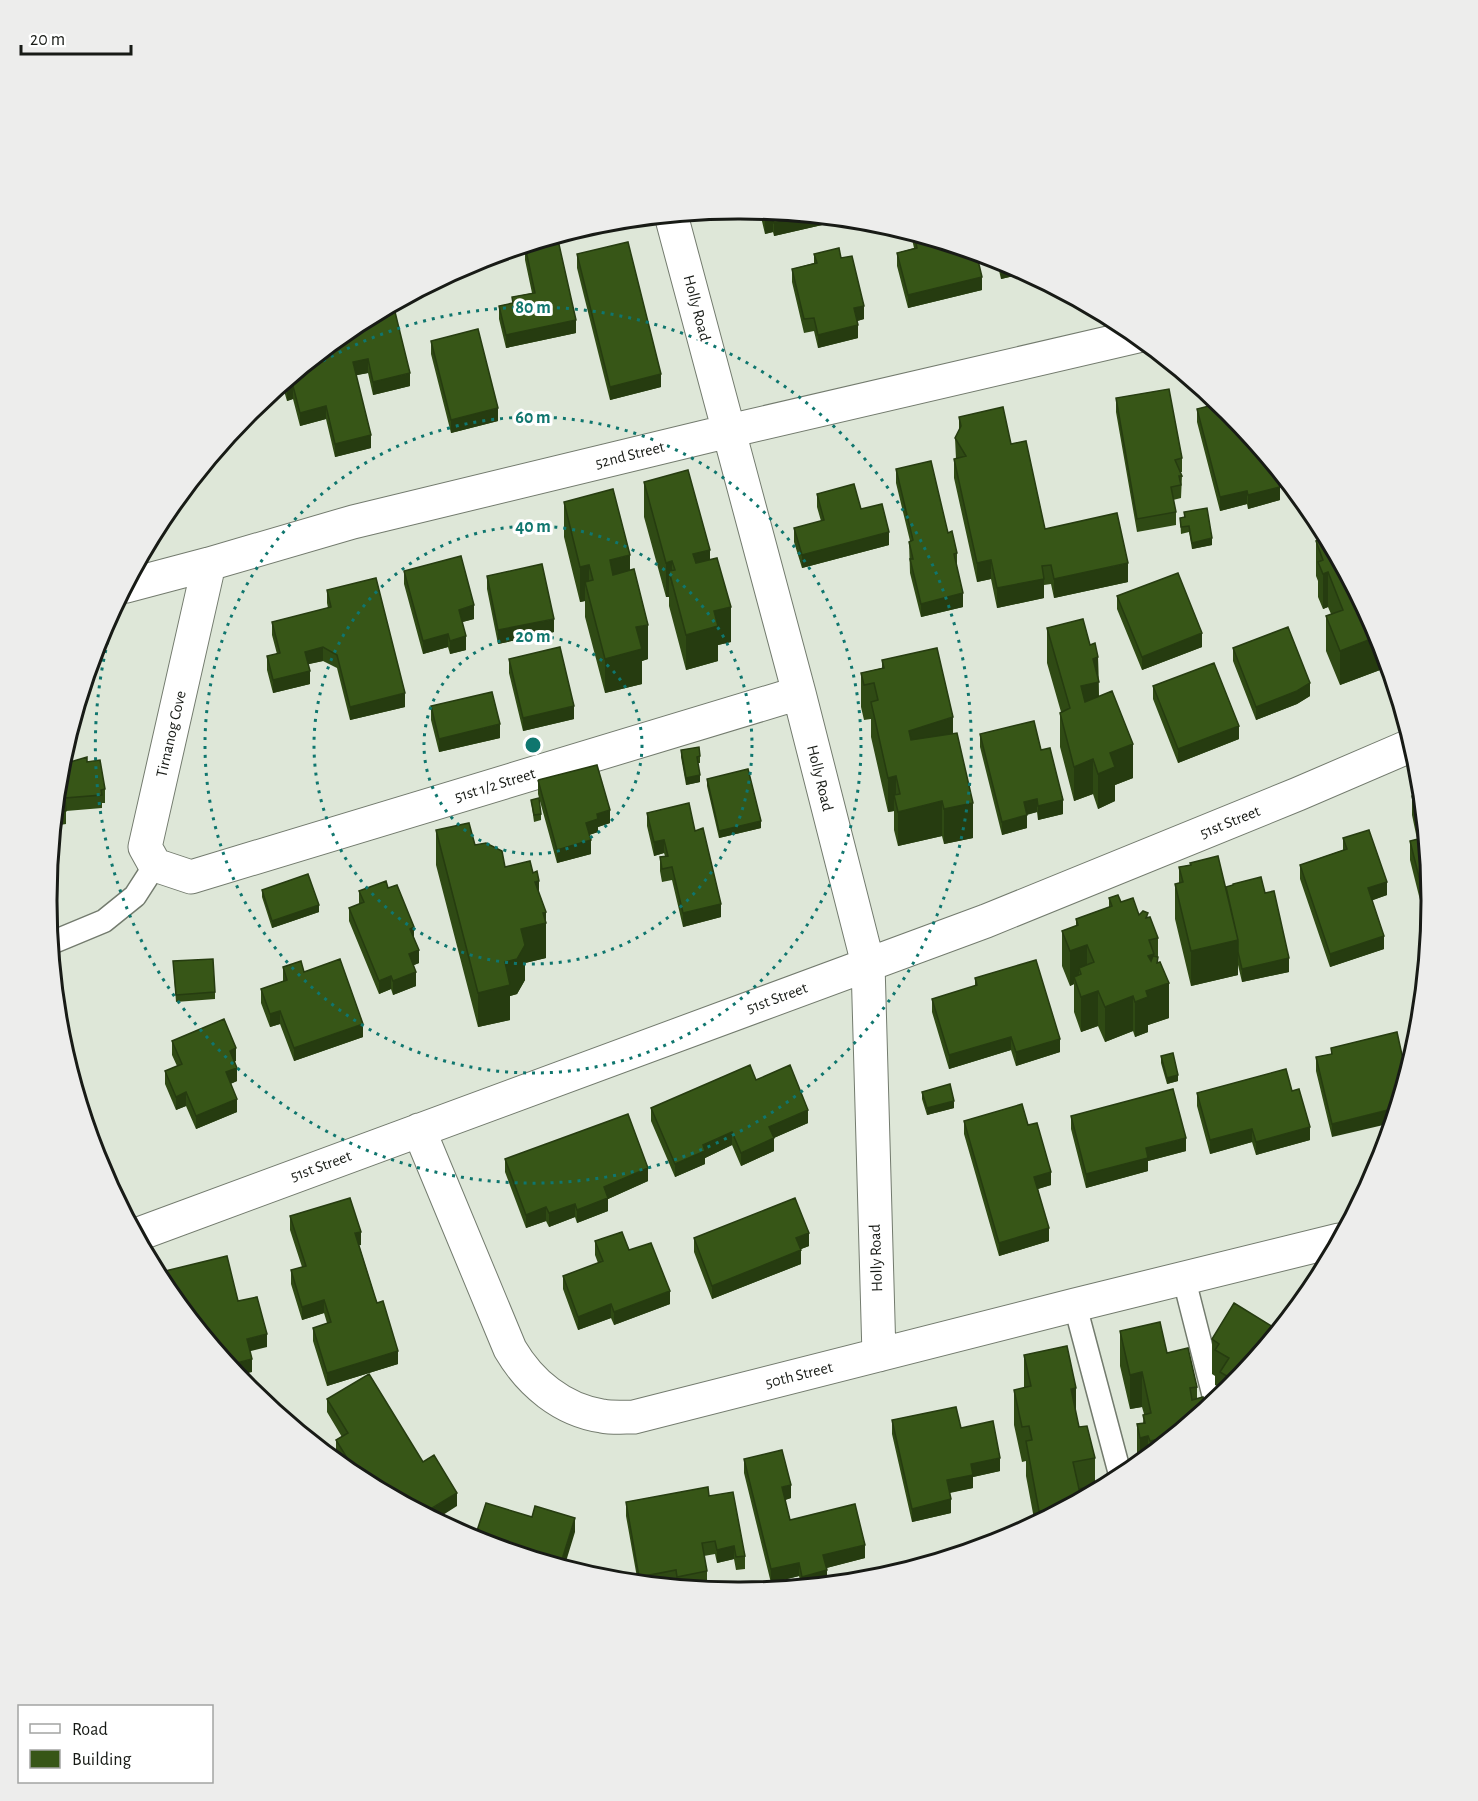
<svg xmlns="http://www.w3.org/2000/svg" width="1478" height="1801" font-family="'Alegreya Sans',sans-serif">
<rect width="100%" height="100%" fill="#dee7d8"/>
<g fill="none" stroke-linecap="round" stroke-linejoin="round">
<g stroke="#737b6e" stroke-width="25">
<path id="service" d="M51,943l53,-22 31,-25 20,-31
M1184,1279l31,122
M1075,1305l46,173"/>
</g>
<g stroke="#737b6e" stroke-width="35">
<path id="minor" d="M671,215l128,478 69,271 11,391
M209,564l-64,283 10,18 36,12 608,-184
M126,586l83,-22 144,-42 376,-91 409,-95
M419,1130l91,219c20,34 52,61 92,67 10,2 22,1 32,1l441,-112 264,-65
M136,1235l850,-314 312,-127 114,-49"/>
</g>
<use href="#service" stroke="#fff" stroke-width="22"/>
<use href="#minor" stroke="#fff" stroke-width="33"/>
</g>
<path fill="#2f4a14" d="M761,210l83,8v2l-70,16 -1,-4 -8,2 -4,-17z
M912,233l64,19 6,38 -74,18 -11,-42v-13l17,-5 -2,-9z
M525,246l51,87 -70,15 -7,-29v-13l13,-3v-6l20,-4 -7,-33z
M577,254l84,133 -51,13 -33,-132z
M814,254l27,4 23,61 -7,2 1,17 -40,10 -4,-17 -10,2 -12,-51v-13l22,-6z
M996,258l8,3 22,12 -25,6z
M355,325l55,61 -37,9 -5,-22 -12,2 15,73 -36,9 -9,-38 -26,7 -7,-27 -6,2 -5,-17z
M431,341l67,80 -47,12 -20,-79z
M1212,397l17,14 51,89 -32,9 -1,-5 -27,7 -23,-89v-13l17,-4z
M1116,398l66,60v14h-2l2,4 -1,22 -8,2 3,12v13l-39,7 -21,-120z
M959,417l52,27 34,85 83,53 -74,16 -3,-14 -7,1v13l-47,10 -6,-29 -14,3 -23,-104v-19h2l-1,-21 4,-8z
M896,469l52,64 9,20v14l6,40 -42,10 -11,-44 -1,-31 1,-1 -14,-58z
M644,482l66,78 21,82 -13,3v16l-32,9 -17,-64v-9h-3l-22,-80z
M817,494l44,15 28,36 -87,23 -8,-26v-14l27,-7 -4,-14z
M564,502l66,69 18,88 -6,2v23l-37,9 -20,-76v-16l-5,1 -16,-65z
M1184,512l28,33 -20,4 -3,-17 -8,2 -1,-16 4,-1z
M1316,541l63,95 9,31 -48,18 -14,-34v-35l5,-2 -3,-7 -5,2 -5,-12v-16l-2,-5z
M404,571l70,48 -12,3 4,28 -16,4 -2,-7 -25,7 -19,-70z
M487,576l67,56 -56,12 -11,-55z
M327,590l78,117 -55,13 -13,-52 -14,-7 -15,3 2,20 -37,9 -6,-23v-14l10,-2 -5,-19v-13l56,-14 -1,-5z
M1117,596l85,51 -60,23 -25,-61z
M1047,628l43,17 8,12 1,39 34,82 -18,7v16l-17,8 -5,-15 -19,7 -14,-54v-34l1,-1 -14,-49z
M1233,648l77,48 -13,8 -41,16 -23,-59z
M509,659l65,60 -51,12 -14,-58z
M882,660l71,73 20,105 -29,6 -2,-8 -44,10 -4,-16v-19l-6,1 -17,-75v-18l-7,1 -3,-13v-34l21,-5z
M1153,686l86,53 -61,24 -25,-64z
M431,706l69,32 -61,14 -8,-32z
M980,734l61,16 22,64 -25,6 -1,-8 -10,3v13l-25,7 -22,-88z
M681,750l19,6v7h-2l2,19 -14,3 -5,-28z
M87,762l18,27v14h-3v5l-36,3v13l-12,2 6,-61z
M707,779l54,49 -42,10 -12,-52z
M538,780l72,43 -12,4v5l-9,3 2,19 -34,9 -19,-69z
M1421,794l10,106 -7,16 -14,-56v-19l7,-2 -5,-24v-19z
M531,800l10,14v6l-7,2z
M647,813l48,18 26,86 -38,10 -11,-47 -10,2 -2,-11v-14l5,-1 -1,-3 -10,3 -7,-30z
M436,830l39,15 64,47 7,66 -21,5v17l-8,14 -7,2v24l-32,7 -42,-162z
M1343,838l44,57 -15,5 12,49 -54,18 -30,-88v-14l43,-15z
M1190,865l36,22 39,6 24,79 -47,10 -4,-17v10l-47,11 -16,-67v-35l4,-1v-16z
M388,888l26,50 5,25 -5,2 2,21 -23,9 -2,-6 -12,5 -30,-73v-13l10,-4v-13z
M262,890l57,22 -47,16 -10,-31z
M1109,898l12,4 18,13 9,2 10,21v25l11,55 -21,7v7l-13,5 -2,-6 -28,11 -7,-16 -17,6 -7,-20v-28l-4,2 -8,-20v-35l14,-5v-7l33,-12z
M173,961l42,31v7l-39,3z
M283,967l21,5 59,65 -69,24 -14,-37 -10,3 -9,-24v-14l22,-8z
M975,978l85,74 -44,14 -5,-16 -62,19 -17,-57v-13l43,-13z
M1397,1032l-65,105 -16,-66v-14l15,-3v-6z
M172,1041l64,20h-1l2,20 -7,3 7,28 -41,17 -10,-23 -10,4 -11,-26v-13l12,-5 -5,-11z
M1161,1056l17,25 -11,3 -6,-21z
M1292,1091l18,49 -54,15 -4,-13 -42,12 -13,-48v-13z
M922,1092l32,16 -27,7 -5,-16z
M651,1108l157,15 -34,15v13l-33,15 -9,-21 -27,13v6l-30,13 -24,-56z
M1071,1116l115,35 -38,10v10l-62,17 -15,-59z
M964,1121l64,4 23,60 -13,4 11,52 -50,15 -35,-122z
M505,1159l143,22 -40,18v12l-31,12 -2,-6 -26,10 -3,-6 -20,7 -21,-56z
M290,1216l71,29h-2l18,58 21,61 -71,22 -14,-45v-13l14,-5 -3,-10 -22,7 -11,-36v-14l11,-3 -12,-37z
M694,1238l115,8 -8,3v15l-89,35 -18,-47z
M595,1241l34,9 41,54 -56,21 -3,-7 -33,12 -15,-41v-13l35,-13 -3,-8z
M1120,1331l47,22 30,34v12l9,10 -68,55 -1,-5v-35l6,-1 1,-9 -2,-7 -12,2 -10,-43z
M1273,1337l-45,53 -8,7v-9l-5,-3v-9l-3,-2v-35z
M1024,1355l52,59 3,13 16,31v28l3,4 -63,34 -9,-48v-15l-4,1 -8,-37v-35l10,-2z
M327,1399l96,63 34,44 -103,-30 -8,-6 -10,-17v-13l6,-3 -15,-25z
M892,1420l69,8 39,43 -27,6v11l-23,5 1,20 -39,9 -20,-88z
M744,1459l47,39 -6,2 5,20 75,38 -39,10 1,16 -25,3 -3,-11 -28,7 -27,-110z
M709,1496l36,60v13l-9,1 -2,-11 -17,4 -2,-9 -11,2 3,15v13l-19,4 -11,-1 -1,-4 -12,3 -26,-3 -12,-67v-14z"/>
<path fill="#263c10" d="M739,208h5l-26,7v-5z
M809,215l35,3v2l-70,16v-13z
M773,219v13l-8,2v-14z
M1009,263l17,10 -25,6v-14z
M982,277v13l-74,18v-13z
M864,306v13l-10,3v-14z
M576,320v13l-70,15v-13z
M858,325v13l-40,10v-13z
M368,359v14l-15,3v-14z
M410,373v13l-37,9v-13z
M661,374v13l-51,13v-13z
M293,386v13l-6,2v-13z
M326,406v13l-26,7v-13z
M498,408v13l-47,12v-13z
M371,435v13l-36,9v-13z
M1280,487v13l-32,9v-14z
M1247,491v13l-27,7v-14z
M889,532v13l-87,23v-13z
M1212,538v7l-20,4v-6z
M710,550v35l-17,4v-35z
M630,555v35l-20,5v-35z
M991,560v19l-14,3v-19z
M672,561v25l-3,-15v26h-3v-34z
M1128,563v19l-74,16v-19z
M589,565v34l-4,-17v19l-5,1v-35z
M1328,572v35l-5,2v-35z
M1044,579v19l-47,10v-20z
M963,593v14l-42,10v-13z
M474,605v14l-15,4v-13z
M731,607v35l-13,3v16l-32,9v-35l28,-24z
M554,619v13l-56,12v-14z
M648,625v34l-6,2v23l-37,9v-34l31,-32z
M1202,633v14l-60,23v-13z
M448,634v13l-25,7v-13z
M466,636v14l-16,4v-13z
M1379,636l9,31 -48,18v-34z
M323,647v14l-18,4v-13z
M1098,657l1,59 -18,5v-35l12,-27z
M310,671v13l-37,9v-13z
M1310,683v13l-13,8 -41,16v-13z
M405,693v14l-55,13v-13z
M574,706v13l-51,12v-13z
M953,717v35l-44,14v-35z
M500,724v14l-61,14v-13z
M1239,726v13l-61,24v-14z
M1133,744v34l-18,7v16l-17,8v-35l12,-21z
M1093,759v35l-19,7v-34z
M700,775v7l-14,3v-7z
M896,776v27l-2,-8v16l-6,1v-34z
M1037,799v13l-13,3v-13z
M1063,800v14l-25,6v-14z
M942,801v35l-44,10v-34z
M973,803v35l-29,6v-35z
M610,810v13l-12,4v5l-12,4v-13l11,-9z
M1027,815v13l-25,7v-13z
M761,821v7l-42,10v-7z
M591,840v14l-34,9v-13z
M664,840v13l-10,3v-14z
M539,881v35l-4,-34z
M1387,882v13l-19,7v-14z
M1431,895v5l-1,15 -6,1v-19z
M721,904v13l-38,10v-14z
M319,905v7l-47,16v-7z
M546,912v46l-21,5v17l-8,14 -7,2v24l-32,7v-34l27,-31 16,-33 22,-16z
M414,927v13l-4,-11z
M1384,936v13l-54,18v-13z
M1238,940v35l-47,11v-35z
M1087,945v34l-6,-5 -2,-6v14l-5,-5v7l-4,2v-35z
M419,950v13l-10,4v-13z
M1154,954v34l15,-5v35l-21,7v7l-13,5v-35l13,-46z
M1289,958v14l-47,10v-13z
M416,972v14l-23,9v-14z
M391,976v13l-12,5v-13z
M1098,991v35l-17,6v-35z
M1133,996v35l-28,11v-35z
M280,1011v13l-10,3v-13z
M363,1024v13l-69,24v-13z
M1011,1037v13l-62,19v-14z
M1060,1039v13l-44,14v-14z
M236,1048v13l-6,3v-13z
M237,1068v13l-11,5v-14z
M1178,1075v6l-11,3v-6z
M186,1092v14l-10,4v-13z
M237,1099v13l-41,17v-13z
M954,1101v7l-27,7v-7z
M1396,1108l-4,15 -60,14v-13z
M808,1110v13l-39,17v-13z
M1310,1127v13l-54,15v-13z
M1252,1129v13l-42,12v-14z
M732,1132v13l-27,13v6l-30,13v-13l28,-19z
M774,1138v13l-33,15v-13z
M1186,1138v13l-38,10v10l-62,17v-14l60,-26z
M648,1168v13l-40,18v12l-31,12v-13l27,-23z
M1051,1172v13l-17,5v-13z
M575,1204v13l-26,10v-14z
M546,1207v14l-20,7v-13z
M1049,1228v13l-50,15v-13z
M361,1232v13l-6,1v-13z
M809,1233v13l-13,5v-13z
M801,1250v14l-89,35v-13z
M670,1291v13l-56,21v-13z
M324,1300v13l-22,7v-13z
M611,1304v14l-33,12v-13z
M1273,1327v10l-11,12v-6z
M267,1334v13l-20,5v-13z
M398,1351v13l-71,22v-13z
M252,1359v13l-14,4 -9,-11z
M1142,1372v35l-12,2v-34z
M1076,1388v35l-5,-34z
M1148,1436v20l-8,7v-25z
M1164,1438v5l-14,12v-14z
M1000,1458v13l-27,6v11l-26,5v-13l24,-16z
M791,1485v13l-9,3v-14z
M457,1493v13l-22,14 -11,-7z
M951,1499v14l-39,9v-13z
M1039,1511h3v9l-3,1z
M575,1518v14l-11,36 -4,-2z
M865,1545v13l-42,11v-14z
M734,1546v13l-17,4v-13z
M799,1563v13l-28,7v-14z
M827,1570v14l-25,3v-10z"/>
<path fill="#375617" stroke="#263c10" stroke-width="1.5" d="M763,210l46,5 -35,8 -1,-4 -8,1z
M914,233l62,19 6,25 -74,18 -11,-42 20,-5z
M558,240l18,80 -70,15 -7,-29 14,-3 -1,-6 23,-4 -10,-47z
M628,242l33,132 -51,13 -33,-133z
M839,248l2,10 11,-2 12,50 -10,2 4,17 -40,10 -4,-17 -10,1 -12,-50 25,-6 -3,-9z
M999,259l10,4 -8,2z
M395,312l15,61 -37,9 -5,-23 -15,3 18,73 -36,9 -9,-38 -26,7 -7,-27 -6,2 -2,-7 70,-56 8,-5z
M478,329l20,79 -47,12 -20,-79z
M1169,389l13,69 -7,2 7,16h-3l2,9 -10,2 5,25 -39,7 -21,-121z
M1217,401l12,10 46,56 5,20 -32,8 -1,-4 -27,6 -23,-88 20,-5z
M1003,407l8,37 15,-3 19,88 72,-16 11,50 -74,16 -3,-14 -9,1 2,13 -47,9 -6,-28 -14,3 -23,-104 12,-3 -11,-18 6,-12 -2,-9z
M931,461l17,72 4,-2 5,22 -3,1 9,39 -42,11 -11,-45h3l-4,-17 4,-2 -17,-71z
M688,470l22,80 -17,4 3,9 21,-5 14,49 -17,4 4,15 -32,9 -17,-64 6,-1 -3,-9 -6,2 -22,-81z
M854,484l7,25 21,-5 7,28 -87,23 -8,-27 30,-8 -7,-26z
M613,489l17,66 -20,5 3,15 21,-6 14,56 -12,2 6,22 -37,10 -20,-77 8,-2 -4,-15 -9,2 -16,-65z
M1207,508l5,30 -20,5 -3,-17 -8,1 -1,-9 5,-1 -1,-5z
M1326,537l53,99 -39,15 -14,-35 17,-6 -15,-38 -5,2 -5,-12 5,-2 -7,-19z
M461,556l13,49 -15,5 7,26 -16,5 -2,-7 -25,7 -19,-70z
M542,564l12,55 -56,11 -11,-54z
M1178,573l24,60 -60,24 -25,-61z
M376,578l29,115 -55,14 -13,-52 -14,-8 -18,5 5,19 -37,9 -6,-24 13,-3 -8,-31 59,-15 -4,-17z
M1083,619l7,26 5,-2 3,14 -5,2 6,23 -18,4 4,16 27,-11 21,53 -23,9 5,14 -17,7 -5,-15 -19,8 -14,-54 10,-5 -23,-80z
M1288,627l22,56 -13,8 -41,16 -23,-59z
M560,647l14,59 -51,12 -14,-59z
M937,648l16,69 -44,14 2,9 46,-7 16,70 -29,6 -2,-8 -44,11 -4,-17 6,-1 -4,-18 -8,2 -17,-76 7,-2 -4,-17 -10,2 -3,-12 23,-5 -2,-8z
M1214,663l25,63 -61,23 -25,-63z
M492,692l8,32 -61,15 -8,-33z
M1034,721l7,29 9,-2 13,52 -25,6 -1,-7 -13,3 3,13 -25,7 -22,-88z
M699,747l1,9 -3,1 3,18 -14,3 -5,-28z
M87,757v5l13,-2 5,29 -4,1 1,5 -37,3 1,13 -11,2 5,-48z
M597,765l13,45 -13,4 1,5 -12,4 5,17 -34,10 -19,-70z
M748,769l13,52 -42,10 -12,-52z
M1421,794l10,101 -7,2 -14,-56 12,-3 -10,-42z
M539,798l2,16 -7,1 -3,-15z
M689,803l6,28 8,-3 18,76 -38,9 -11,-46 -10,2 -2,-12 8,-1 -4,-16 -10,2 -7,-29z
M469,823l6,22 11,-2 16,8 3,16 25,-6 3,12 4,-2 2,10 -4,1 11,30 -3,1 3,10 -25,6 4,16 -8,14 -12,3 5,23 -32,8 -42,-163z
M1369,830l18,52 -19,6 16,48 -54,18 -30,-89 47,-16 -4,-11z
M1218,856l20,84 -47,11 -16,-67 8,-2 -4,-15 12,-2 -1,-2z
M308,874l11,31 -47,16 -10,-31z
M1261,877l4,16 9,-2 15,67 -47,11 -4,-17v-12l-12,-53 7,-2v-1z
M386,881l2,7 9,-3 17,42 -4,2 9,21 -10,4 7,18 -23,9 -2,-5 -12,5 -30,-73 15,-6 -5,-11z
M1118,895l3,7 12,-4 6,17 4,-4 5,2 -2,5 4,-1 8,21 -9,2 5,14 -6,2 3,5 2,-5 5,1 -1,6 3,-1 9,21 -23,8 2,6 -13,5 -2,-6 -28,11 -7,-16 -17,6 -7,-20 7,-3 -2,-6 15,-6 -7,-17 -17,6 -8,-20 16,-6 -2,-6 36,-13 -3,-8z
M213,959l2,33 -39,3 -3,-34z
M340,959l23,65 -69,24 -14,-37 -10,3 -9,-25 26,-9 -4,-13 18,-6 3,11z
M1036,960l24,79 -44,13 -5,-15 -62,18 -17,-56 45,-14 -2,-7z
M224,1019l12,29 -6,3 7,17 -11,4 11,27 -41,17 -10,-24 -10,5 -11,-26 17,-7 -10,-23z
M1397,1032l5,23 11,-2 -17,55 -64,16 -16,-67 16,-3 -1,-6z
M1173,1053l5,22 -11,3 -6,-22z
M750,1065l6,15 34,-15 18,45 -39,17 5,11 -33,15 -9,-21 -29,13 2,6 -30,13 -24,-56z
M1286,1069l6,22 7,-2 11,38 -54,15 -4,-13 -42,11 -13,-47z
M950,1084l4,17 -27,7 -5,-16z
M1173,1089l13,49 -40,10 2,10 -62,16 -15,-58z
M1022,1104l6,21 9,-2 14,49 -17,5 15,51 -50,15 -35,-122z
M628,1114l20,54 -44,19 4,11 -31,12 -2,-6 -26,9 -3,-6 -20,8 -21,-56z
M350,1198l11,34 -6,1 20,64 2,6 6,-2 15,50 -71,22 -14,-45 18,-6 -7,-22 -22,7 -11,-37 15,-4 -16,-50z
M795,1198l14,35 -13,5 5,12 -89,36 -18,-48z
M622,1232l7,18 22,-7 19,48 -56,21 -3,-8 -33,13 -15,-41 40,-15 -8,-20z
M227,1256l11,45 19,-4 10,37 -20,5 5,20 -23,6 -66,-80 -6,-12z
M1234,1303l39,24 -11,16 4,2 -37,45 6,-9 -15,-9 9,-14 -14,-8 4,-6 -7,-5z
M1160,1322l7,31 21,-5 9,39 -7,1 2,12 11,-3 3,12 -41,33 -1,-4 -14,3 -2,-5 -8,2 -3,-14 8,-1 -2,-8 8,-2 -9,-41 -12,3 -10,-44z
M1067,1346l9,42 -5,1 8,38 8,-1 8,32 -22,4 6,27 17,-4 2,5 -54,29 -2,-8h-3l-13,-70 6,-1 -3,-14 -7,1 -8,-37 17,-4 -7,-31z
M369,1374l54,88 11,-7 23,38 -33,20 -73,-39 4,-3 -19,-31 12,-7 -21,-34z
M956,1407l5,21 32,-7 7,37 -29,6 2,11 -26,5 4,19 -39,10 -20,-89z
M782,1450l9,35 -9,2 8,33 65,-16 10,41 -42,10 4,15 -25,7 -3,-14 -28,6 -27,-110z
M708,1487l1,9 24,-4 12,64 -9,1 -2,-11 -17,4 -2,-9 -13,2 5,28 -30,6 -1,-7 -37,7 -13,-75z
M486,1503l46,14 3,-11 40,12 -15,48 -86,-26z"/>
<g fill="none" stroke="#0f766e" stroke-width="3" stroke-dasharray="3 6">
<circle cx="533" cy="745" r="109"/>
<circle cx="533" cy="745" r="219"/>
<circle cx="533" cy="745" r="328"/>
<path d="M249 412A438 438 0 1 1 123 592"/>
</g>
<g text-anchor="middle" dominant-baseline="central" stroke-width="6" stroke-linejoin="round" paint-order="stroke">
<g font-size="16" fill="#181b16" stroke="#fff">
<text transform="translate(697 308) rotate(75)">Holly Road</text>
<text transform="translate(630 455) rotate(-14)">52nd Street</text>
<text transform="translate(171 734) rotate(-77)">Tirnanog Cove</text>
<text transform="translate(820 778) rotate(76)">Holly Road</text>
<text transform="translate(495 785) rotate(-17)">51st 1/2 Street</text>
<text transform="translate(1230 822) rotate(-22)">51st Street</text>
<text transform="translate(777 998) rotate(-20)">51st Street</text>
<text transform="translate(321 1166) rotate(-20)">51st Street</text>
<text transform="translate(876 1258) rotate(-92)">Holly Road</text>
<text transform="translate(799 1375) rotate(-14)">50th Street</text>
</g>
</g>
<path d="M0 0H1478V1801H0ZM738 219H740A681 681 0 0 1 1421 900V901A681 681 0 0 1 740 1582H738A681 681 0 0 1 57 901V900A681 681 0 0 1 738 219Z" fill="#ededec" fill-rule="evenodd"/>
<path fill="none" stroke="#181b16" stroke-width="3" d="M738 219H740A681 681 0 0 1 1421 900V901A681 681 0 0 1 740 1582H738A681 681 0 0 1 57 901V900A681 681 0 0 1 738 219Z"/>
<circle cx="533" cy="745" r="9" fill="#0f766e" stroke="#fff" stroke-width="3"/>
<g font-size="18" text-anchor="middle" font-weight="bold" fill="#0f766e" stroke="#fff" stroke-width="6" stroke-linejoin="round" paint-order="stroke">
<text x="533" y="313">80 m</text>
<text x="533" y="423">60 m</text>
<text x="533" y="532">40 m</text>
<text x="533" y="642">20 m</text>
</g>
<rect x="18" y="1705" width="195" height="78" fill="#ffffff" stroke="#a3a4a2" stroke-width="1.5"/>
<rect x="30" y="1724" width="30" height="9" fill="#ffffff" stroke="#a3a4a2" stroke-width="1.5"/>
<text x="72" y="1735" font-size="18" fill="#181b16">Road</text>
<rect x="30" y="1750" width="30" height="18" fill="#375617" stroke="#a3a4a2" stroke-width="1.5"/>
<text x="72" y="1765" font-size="18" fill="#181b16">Building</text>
<path d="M21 45v9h110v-9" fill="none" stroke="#181b16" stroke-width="3"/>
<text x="30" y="45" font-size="18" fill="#181b16" stroke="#ffffff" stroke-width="4.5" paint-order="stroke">20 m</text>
</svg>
